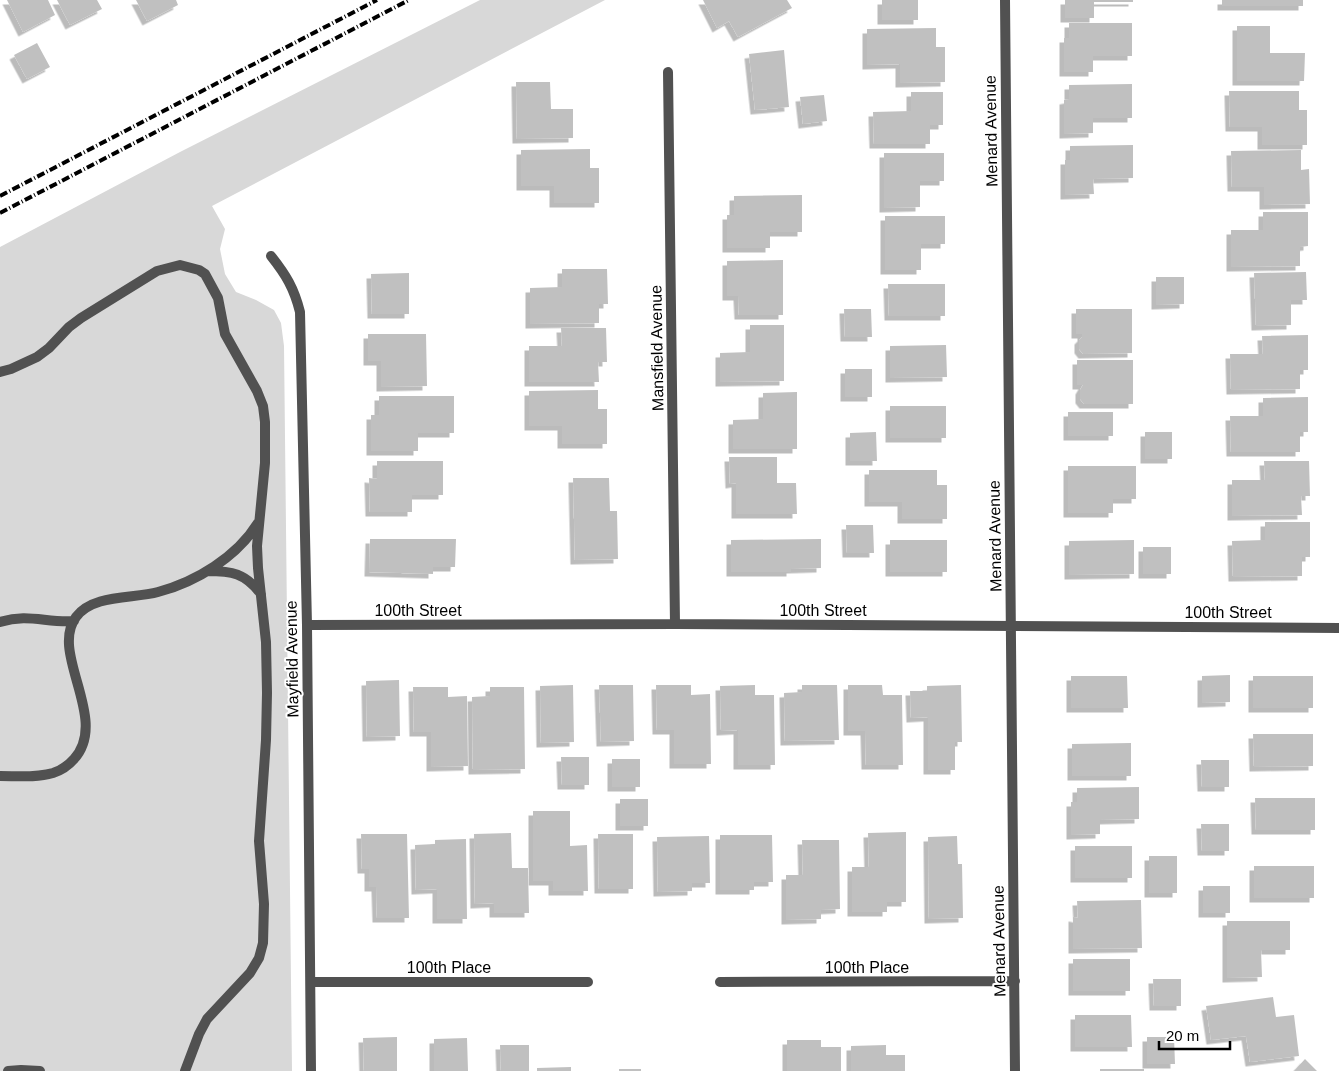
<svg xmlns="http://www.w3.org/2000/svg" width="1339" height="1071" font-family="Helvetica,sans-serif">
<defs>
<filter id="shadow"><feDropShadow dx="-4.5" dy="4.5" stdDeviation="0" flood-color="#0004"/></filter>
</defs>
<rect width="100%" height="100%" fill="#fff"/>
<path fill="#d8d8d8" d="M480,0h125l-393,206 13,23 -5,20 5,25 11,18 20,8 18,10 7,13 3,23 8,725h-292v-824l180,-95z"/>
<path fill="#c0c0c0" filter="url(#shadow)" d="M7,0h41l7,15 -32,17z
M57,0h40l5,9 -32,16z
M136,0h40l2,5 -31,16z
M703,0h84l5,8 -54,29 -9,-16 -12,7z
M882,0h36v20h-36z
M1065,0h68v2h-39v16h-29z
M1222,0h81v6h-81z
M1069,23h63v33h-39v16h-29v-34h5z
M1237,26h33v27h35l-1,28h-67z
M936,28v19h9v35l-45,1v-19l-33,1v-36z
M37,43l13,24 -23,12 -13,-24z
M784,50l5,57 -34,3 -6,-56z
M516,82h34l1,27h22v29l-56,1z
M1132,84v34h-39v15l-29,1v-34l5,-1v-14z
M1229,91h70v19h8v35h-45v-18h-32z
M911,92h32v33h-13v19h-56l-1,-32 38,-1z
M824,95l3,26 -24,3 -3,-27z
M1133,145v33l-40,1 1,15 -29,1v-35h5v-14z
M590,149v19h9v35h-45v-17h-33v-36z
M1301,150v20l8,-1 1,35 -46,1v-18h-32l-1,-36z
M884,153h60v28h-24v26l-36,1z
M802,195v37h-32v16h-43v-33h7v-19z
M1263,212h45v34l-8,1v19l-69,1v-37h32z
M885,216h60v28h-24v26h-36z
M783,260v55h-44l-1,-19h-11v-35z
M562,269h45l1,35h-9v19l-69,1v-36l32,-1z
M1306,272l1,28h-16v25l-35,1 -2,-53z
M409,273v41h-37l-1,-40z
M1156,277h28v27l-28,1z
M888,284h57v32h-56z
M844,309h27l1,28h-27z
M1076,309h56v44l-49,1 -4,-5v-9l3,-3v-3h-6z
M750,325h34v56l-64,1v-29l30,-1z
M561,328h45l1,34h-9l1,20h-70v-36h33z
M368,334h58l1,52 -46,1v-26h-13z
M1308,335v35h-8v19l-69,1 -1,-36h33l-1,-18z
M946,345l1,32 -57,1v-32z
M1077,360h56v44h-49l-4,-5v-9l3,-5h-6z
M845,369h27v28h-27z
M598,390v19h9v35h-45v-18h-33v-35z
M797,392v57h-64v-29l30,-1v-26z
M379,396h75v37h-36v18h-47v-36h8z
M1308,397v35h-8v20h-69l-1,-36h33v-18z
M890,406h56v32h-56z
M1068,412h45v24h-45z
M876,432l1,29h-27v-28z
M1145,432h27v27h-27z
M729,457h48v26h19l1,31h-61v-31l-6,1z
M377,461h66v34h-31v17h-42l-1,-34 8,1z
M1264,461h45l1,35h-9l1,19 -70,1v-36h33z
M1068,466h68v33h-23v14h-45z
M869,470h68v15h10v34h-45v-17h-33z
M573,478h36l1,33h7l1,48 -43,1z
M1265,522h45v35h-8v19l-69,1 -1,-36 33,-1z
M846,525h27l1,28h-27z
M370,539h86l-1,28h-22v7l-64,-2z
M821,539v29l-30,1v3h-60v-32z
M890,540h57v32h-57z
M1134,540v34l-65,1v-34z
M1143,547h28v27h-28z
M1230,675v27l-28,1v-27z
M1071,676h56l1,32h-57z
M1253,676h60v32h-60z
M399,680l1,56 -33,1 -1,-56z
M573,685l1,57 -33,1 -1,-57z
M599,685h34l1,56 -33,1z
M656,685h35v10l19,-1 1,70h-37v-34h-17z
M755,685v10h19l1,70h-37v-35l-17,1 -1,-45z
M802,685h35l2,55 -54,1 -1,-48 18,-1z
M848,685h34l1,10h19l1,70h-37l-1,-34h-17z
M961,685l1,57h-7v28h-27v-53l-17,1 -1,-27h17v-5z
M413,687h35v10l19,-1 1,70 -37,1v-35h-17z
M490,687h34l1,82 -52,1 -1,-73 18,-1z
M1253,734h60v32l-59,1z
M1131,743v33h-59v-32z
M561,757h28v28h-27z
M612,759h28v28h-28z
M1201,760h28v27h-27z
M1139,787v32l-39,1v14l-29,1v-33h6v-14z
M1255,798h60v32h-59z
M620,799h28v27h-28z
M533,811h37v35l17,-1 1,46h-35v-10h-20z
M1201,824h28v27h-27z
M906,832v70h-19v10h-35v-45h17l-1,-34z
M511,833l1,35h16l1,45h-35v-10l-19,1 -1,-70z
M361,834h46l2,84h-32l-1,-31h-7v-18h-7z
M598,834h35v55h-34z
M720,835h52l1,47h-19v8h-34z
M709,836l1,47h-18v8l-34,1 -1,-55z
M957,836l1,28h4l1,54 -34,1 -1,-82z
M466,839l1,80h-30v-30l-21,1 -1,-45 20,-1v-4z
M802,840h37l1,69 -19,1v9l-35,1v-45h17z
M1075,846h57v32h-57z
M1149,856h28v37h-28z
M1254,866h60v32h-60z
M1203,886h27v27h-27z
M1141,900l1,48 -69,1v-32l5,1 -1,-17z
M1227,921h63v29h-29l1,27 -35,1z
M1073,959h57v32h-57z
M1153,979h28v27h-27z
M1273,997l3,20 18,-2 5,41 -49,6 -4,-26 -35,4 -5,-34z
M1075,1015h56l1,32h-57z
M397,1037v34h-33l-1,-33z
M1147,1037h27l1,27h-28z
M467,1038l1,33h-34v-32z
M787,1040h34v7h20v24h-54z
M500,1045h29v26h-28z
M886,1045v10h19v16h-54v-25z
M1305,1059l12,12h-23z
M571,1067v4h-34v-3z
M619,1069h22v2h-22z
M1100,1069h44v2h-44z"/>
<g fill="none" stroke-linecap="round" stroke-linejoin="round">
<path stroke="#515151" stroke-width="10" d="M0,372l11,-3 26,-12 12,-9 20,-21 12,-9 76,-47 23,-6 19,5 6,4 13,24 7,36 32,57 6,15 2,16v41l-8,83 1,22 8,74 1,51 -1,47 -7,101 5,63 -1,39 -4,15 -9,15 -43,46 -8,15 -14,37
M207,571c25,0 38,2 54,23
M0,622c28,-9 46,1 74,-1
M0,776c17,0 36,2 53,-3 9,-3 15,-7 21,-14 36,-40 -25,-106 2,-142 17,-23 57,-18 82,-25 38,-10 79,-35 100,-69
M8,1071l13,-1 19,1"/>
<path stroke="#515151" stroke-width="10" d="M1005,0l10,1071
M668,72l7,552
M271,256c15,19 23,32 29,56l7,313 4,446
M307,625l368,-1 664,4
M311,982h277
M720,982l295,-1"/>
<path stroke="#000" stroke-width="4" stroke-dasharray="8 2.5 1 2.5" stroke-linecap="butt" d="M0,196l377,-196
M0,213l409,-213"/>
</g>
<g text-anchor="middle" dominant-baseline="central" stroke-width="4" stroke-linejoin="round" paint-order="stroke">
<g font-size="16" fill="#000" stroke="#fff">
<text transform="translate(991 131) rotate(-91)">Menard Avenue</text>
<text transform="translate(657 348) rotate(-91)">Mansfield Avenue</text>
<text transform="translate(995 536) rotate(-91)">Menard Avenue</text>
<text x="418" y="610">100th Street</text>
<text x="823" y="610">100th Street</text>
<text x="1228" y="612">100th Street</text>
<text transform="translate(292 659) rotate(-91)">Mayfield Avenue</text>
<text transform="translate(999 941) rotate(-91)">Menard Avenue</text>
<text x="449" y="967">100th Place</text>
<text x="867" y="967">100th Place</text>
</g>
</g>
<path d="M1159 1041v8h71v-8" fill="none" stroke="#000000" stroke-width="2.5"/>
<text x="1166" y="1041" font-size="15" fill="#000000" stroke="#ffffff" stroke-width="4" paint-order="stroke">20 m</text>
</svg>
